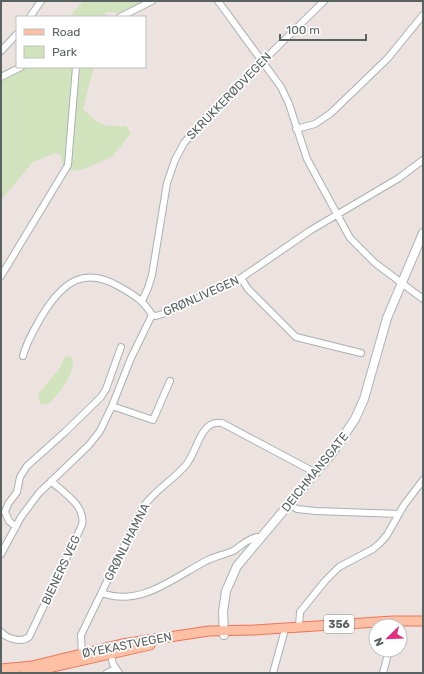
<svg xmlns="http://www.w3.org/2000/svg" width="424" height="674" font-family="Rubik,sans-serif">
<rect width="100%" height="100%" fill="#ece3e0"/>
<path fill="#d1e3bd" d="M83,1h62l-22,12 -16,-1 -4,5h-33z
M17,64v3h77l-11,42c16,16 20,18 43,17l5,7 -18,23 -24,11 -13,4 -6,-1 -8,-6 -1,-9 -5,-2 -23,9 -32,38v-128z
M69,356l4,3c1,16 -13,34 -25,45h-7l-3,-5 1,-6 20,-24 6,-12z"/>
<g fill="none" stroke-linecap="round" stroke-linejoin="round">
<g stroke="#aab0b1" stroke-width="8">
<path id="street" d="M218,1l63,86 8,17 18,55 43,79 25,25 48,36
M30,17l11,-16
M120,17l32,-16
M1,51l16,-17
M1,77l20,-10
M296,129l19,-5 16,-11 57,-55 35,-43
M1,276l67,-111 8,-98
M241,278l7,11 48,48 65,16
M142,301l6,-13 4,-13 15,-92 8,-23 9,-17 27,-31 113,-111
M152,315l4,1 13,-4 72,-34 70,-48 88,-52 24,-18
M23,356c4,-16 12,-28 20,-42 20,-32 41,-48 77,-27 14,8 24,14 32,28
M112,406l41,14 17,-39
M289,504l8,5 19,2 83,3
M15,526l-6,-5 -4,-9 3,-8 9,-12 3,-15 7,-11 38,-34 36,-35 5,-8 15,-42
M1,554l20,-37 18,-24 50,-48 11,-14 12,-25 19,-48 21,-43
M102,593c38,14 70,-14 102,-31 9,-5 19,-7 29,-11 8,-5 14,-12 24,-14l3,2
M299,627l1,-15 25,-31 14,-14 34,-18 7,-6 7,-8 17,-30 19,-25
M1,632c7,7 20,11 28,5l53,-112c4,-19 -18,-32 -31,-44
M110,652l3,12 6,9
M82,657l-1,-22 62,-128c12,-17 29,-26 42,-41 9,-10 11,-24 19,-35 5,-7 10,-9 18,-8l94,50
M107,673l8,-4
M273,673l11,-40
M383,673l6,-23"/>
</g>
<g stroke="#abb3b4" stroke-width="10">
<path id="secondary" d="M224,635l-1,-23 3,-21 11,-25 96,-114 22,-33 9,-20 23,-81 36,-85"/>
</g>
<g stroke="#ed7558" stroke-width="11">
<path id="primary" d="M1,669l31,-3 90,-22 87,-13 45,-1 139,-9h30
M26,673l124,-28"/>
</g>
<use href="#street" stroke="#fff" stroke-width="6"/>
<use href="#secondary" stroke="#fff" stroke-width="8"/>
<use href="#primary" stroke="#fdc0a4" stroke-width="9"/>
</g>
<g text-anchor="middle" dominant-baseline="central" stroke-width="3.5" stroke-linejoin="round" paint-order="stroke">
<rect fill="#fff" stroke="#8b9090" stroke-width="1" x="324" y="615" width="30" height="18" rx="3"/>
<g font-size="11" font-weight="bold" fill="#596161">
<text x="339" y="624">356</text>
</g>
<g font-size="12" fill="#596161" stroke="#fff">
<text transform="translate(229 96) rotate(-46)">SKRUKKERØDVEGEN</text>
<text transform="translate(201 296) rotate(-24)">GRØNLIVEGEN</text>
<text transform="translate(315 472) rotate(-51)">DEICHMANSGATE</text>
<text transform="translate(127 542) rotate(-63)">GRØNLIHAMNA</text>
<text transform="translate(61 570) rotate(-65)">BIENERS VEG</text>
<text transform="translate(127 645) rotate(-11)">ØYEKASTVEGEN</text>
</g>
</g>
<rect width="424" height="674" fill="none" stroke="#596161" stroke-width="4"/>
<rect x="16" y="16" width="130" height="52" fill="#ffffff" stroke="#bdc0c0"/>
<rect x="24" y="29" width="20" height="6" fill="#fdc0a4" stroke="#bdc0c0"/>
<text x="52" y="36" font-size="12" fill="#596161">Road</text>
<rect x="24" y="46" width="20" height="12" fill="#d1e3bd" stroke="#bdc0c0"/>
<text x="52" y="56" font-size="12" fill="#596161">Park</text>
<g transform="translate(388 638) rotate(247)"><circle r="19" fill="#ffffff" stroke="#bdc0c0"/>
<path d="M0-3L7 15L0 10L-7 15Z" fill="#e42e7f"/>
<text y="-6" font-size="11" font-weight="bold" text-anchor="middle" fill="#596161">N</text>
</g>
<path d="M280 34v6h86v-6" fill="none" stroke="#596161" stroke-width="2"/>
<text x="286" y="34" font-size="12" fill="#596161" stroke="#ffffff" stroke-width="3" paint-order="stroke">100 m</text>
</svg>
